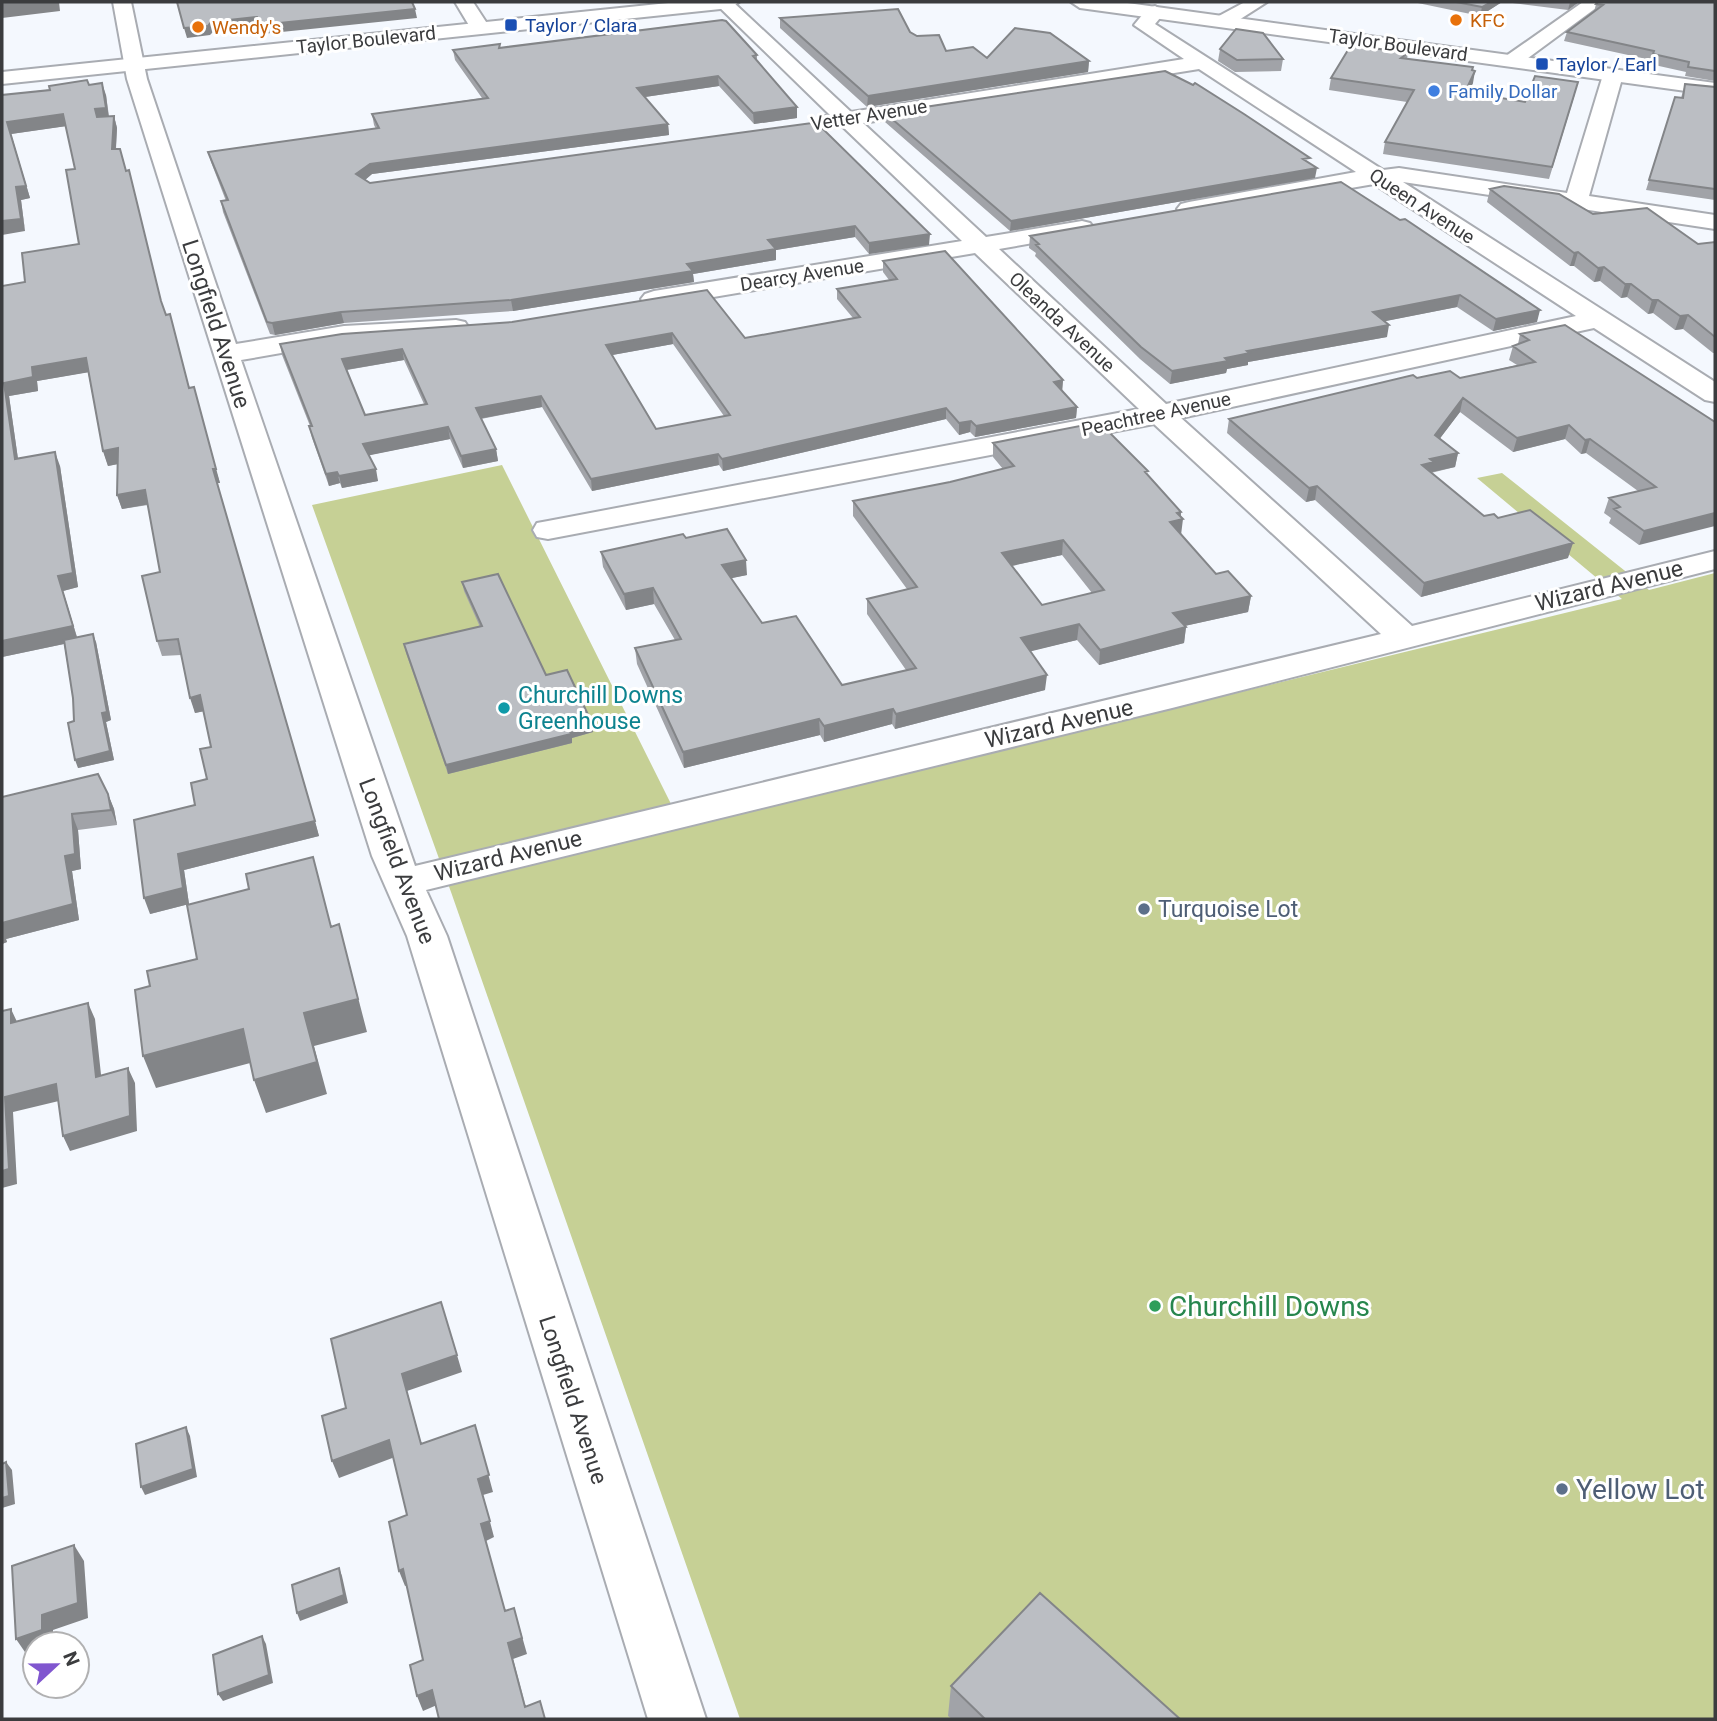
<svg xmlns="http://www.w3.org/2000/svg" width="1717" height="1721" font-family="Roboto,sans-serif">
<rect width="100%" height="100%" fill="#f4f8fe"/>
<path fill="#c6d095" d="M502,465l181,363 939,-229 -145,-121 25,-5 147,117 66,-17v1146h-975l-289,-827 -139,-387z"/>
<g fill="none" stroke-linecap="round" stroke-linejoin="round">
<g stroke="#a9acb2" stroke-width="4">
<path id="minor" d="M113,2h18l16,77 89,265 108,-18 112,-6 9,2 4,6 -4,6 -9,2 -112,6 -103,18 174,506 966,-232 -227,-210 -606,115 -11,-2 -4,-7 4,-7 11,-2 591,-112 -164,-156 -321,54 -9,-3 -4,-5 4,-5 9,-3 308,-50 -120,-115 -22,1 -3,-5 3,-5 10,-2 -116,-113h19l118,110 333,-53 -50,-34 14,-17 7,-2 10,6 -10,12 228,146 16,-2 168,25 36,-118 10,-6 10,6 -34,121 126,19v14l-312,-47 312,200v20l-10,-2 -111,-72 -413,90 231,208 303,-75v18l-543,139 -746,182 21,46 259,783h-58l-241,-783 -35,-80 -245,-777zM1199,69l157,103 -167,30 -8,2 -4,5 4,5 8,2 185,-32 202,132 -410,88 -167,-155 91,-16 4,-5 -4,-5 -8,-2 -96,16 -123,-114z
M455,2h18l17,26 -3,4h-14z
M1245,2h22l-36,23h-14l-3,-4 3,-4z
M1583,2h21l-84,62h-14l-3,-4 3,-4z"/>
</g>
<g stroke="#a9acb2" stroke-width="4">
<path id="major" d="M678,2h61l-9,6 -728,76v-12z
M1071,2h49l595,81v12l-635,-87z"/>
</g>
<use href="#minor" fill="#fff" fill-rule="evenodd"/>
<use href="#major" fill="#fff" fill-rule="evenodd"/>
</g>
<path fill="#a1a3a8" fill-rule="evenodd" d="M1413,2h89l-22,14z
M1505,2h74l-11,8z
M1715,2v79l-30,-5 1,-4 -36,-8 1,-4 -87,-19 3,-9 27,-20 2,-8z
M780,18l130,14 36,19 41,7 102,3 -1,11 -221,35 -87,-79z
M500,44v3l257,8v6l40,57 -43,6 -35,-38 -74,11 23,27 1,11 -297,39 -7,6 5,3 442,-60 117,122 -60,9 -14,-17 -79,13v10l-83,14 1,8 -181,29 -169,12 -69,12 -5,-1 -47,-122 -2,-11h5l-15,-39 -3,-10 168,-23 -2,-4 -2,-11 110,-16 -27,-38 -2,-10z
M1220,49l63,10 -2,12 -46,1 -17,-11z
M1408,53l-1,6 66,8v16l-5,9 57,10 50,-8 -26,85 -166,-25 2,-12 22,-40 -78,-12 2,-12z
M1685,84l30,3v113l-69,-10 29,-93 6,1z
M89,85l17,10 3,21h5l3,12 -1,21 46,155 58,179h-3l102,353 -135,34 5,34 -39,10 57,-135 4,-32 -7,-36 -9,2 -14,-58 -19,1 -5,-15 3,-69 -12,-67 -26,4 -5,-14 1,-31 -10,2 -5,-15 -15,-79 -51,9 1,10 -29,5 9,63 42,7 18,121 -15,4 14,46 19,5 15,78 -5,2 8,38 -36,8 -5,-70 -9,-54 -62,13v-371l23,-4 54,-38 -4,-75 -9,-43 -55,8 19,64 -9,2 4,31 -23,-136z
M885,113l424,50 6,15 -305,53 -125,-109z
M1341,182l196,140 -44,9 -36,-24 -72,14 2,16 -139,25v3l-21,4 -1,4 -56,11 -30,-25 -105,-103 1,-3 -7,-5 1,-12z
M1490,189l103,25 105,30 17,-2v111h-2l-30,-24 -8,1 -22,-17 -5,1 -21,-17 -6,1 -21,-17 -6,1 -20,-16h-4l-83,-64z
M883,261l180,119 -1,11 15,16 -1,11 -101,19 -5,-5 -11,3 -13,-16 -223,52 -4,-6 -127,26 -50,-84 -61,12 15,30 2,12 -35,7 -13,-29 -81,16 9,26 -36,7 -2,-5 -11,3 -17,-48 -3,-12h1l-28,-71 -2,-11 232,-22 233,16 108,-20 -16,-19v-10l52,-9 -6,-8zM673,344l51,72 -68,13 -44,-74zM404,360l20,44 -59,11 -18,-45z
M1520,334l195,88 -76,123 -30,-22 2,-5 -7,-5 5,-15 29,-7 -52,-38 -5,1 -16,-15 -52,13 -53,-40 -20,26 18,15 -3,14 -24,6 53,43 14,2 70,40 -147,39 -106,-97 -9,2 -79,-69 2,-14 188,-41h43l57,-13 -8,-5 4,-14 5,-2z
M1104,433l44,42 33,37v23l35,39 35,22 -3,16 -64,14 2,1 -2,16 -85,22 -22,-25 -47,11 15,39 -150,39 -3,-5 -68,18 -4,-7 -136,33 -47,-104 -2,-16 40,-8 -21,-36 -28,6 -23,-43 -2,-15 85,-14 61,37 -16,3 31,45 80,62 64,-15 -39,-56v-15l40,-10 -54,-73v-15l97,-19 53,-13 -10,-12v-14zM1062,555l30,38 -50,12 -30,-39z
M462,582l84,93 47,57 -21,6v5l-124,31 -42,-121 -2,-9 76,-17 -16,-36z
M108,794l6,15 3,16 -39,5 3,39 -9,2 7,49 -73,19 1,3 -5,2v-147z
M951,1686l229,33h-228l-4,-3z"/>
<path fill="#838588" d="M2,2h57l1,9 -58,7z
M1491,2h11l-22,14 2,-9z
M1570,2h9l-11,8z
M415,9l2,9 -155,16 -2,-9z
M257,17l2,9 -45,5 -4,4 -23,3 -3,-10 27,-6z
M1089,61l-1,11 -221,35 1,-11z
M1475,71l-2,12 -10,21 2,-12z
M718,76l1,10 -81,12 -1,-10z
M102,83l4,12 3,25 -9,9 -5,-20z
M797,107v11l-43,6 -1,-11z
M63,114l4,12 -56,8 19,64 -9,2 4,31 -23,4 5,-113z
M114,116l3,12 -2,34 -3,-13z
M668,124l1,11 -297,39 -13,11 -3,-11 14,-10z
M1317,168l-2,10 -305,53 1,-10z
M855,226v11l-79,13v10l-83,14 1,8 -181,29 -2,-11 176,-36 81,-24z
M930,234l-1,11 -60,9v-11z
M1578,252l-4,14h-4l4,-13z
M1604,267l-4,14 -6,1 4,-14z
M1625,284h6l-4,13 -6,1z
M1460,295l-3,12 -86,17 2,-12z
M1652,300h6l-5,13 -5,1z
M1540,310l-3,12 -44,9 3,-12z
M341,312l3,11 -69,12 -3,-12z
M1688,315l-5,14 -8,1 5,-14z
M1389,325l-2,12 -139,25v3l-21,4 -1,4 -56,11 2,-13 53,-13 22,-7z
M672,333l1,11 -66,12 -1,-11z
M402,349l2,11 -59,10 -3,-11z
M86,358l4,14 -53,9 1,10 -29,5 11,77 -5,-14 -11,-76 28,-16z
M1063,380l-1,12 -8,-10z
M194,387l26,96h-3l-4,-14z
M541,396l1,11 -64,12 -2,-11z
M1463,398l-3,14 -28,37 3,-14z
M1077,407l-1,11 -101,19 1,-11z
M946,408v11l-223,52 -1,-12z
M971,421l-1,11 -11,3v-12z
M1569,425l-4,14 -52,13 4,-14z
M448,427l2,12 -84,17 -3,-12z
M1590,439l-4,14 -5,1 4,-14z
M118,448l5,15 -15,3 -5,-15z
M496,449l2,12 -35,7 -2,-12z
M55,452l5,14 18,121 -15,4 15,50 -76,16v-16l56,-65z
M1458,453l-3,14 -23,5 -10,-7 8,-6z
M718,454l1,11 -127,26 -1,-12z
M376,469l2,12 -36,7 -3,-12z
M337,472l3,11 -11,3 -3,-12z
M1317,486l-2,14 -9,2 3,-14z
M145,490l5,14 -28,5 -5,-14z
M1181,512l-1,8 3,-1 -2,16 -11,-13 7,-9z
M1715,513v13l-76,19 5,-14z
M1063,540l-1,15 -61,13 1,-15z
M1573,543l-5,15 -147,39 3,-14z
M746,560l1,15 -24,5 -1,-15z
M653,588l1,16 -28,6 -2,-16z
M1251,596l-3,16 -77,17 2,-16z
M1079,624l-2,16 -57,14 1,-16z
M1186,627l-2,16 -85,22 1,-15z
M93,634l3,8 15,78 -5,2 8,38 -36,8 -3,-8 27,-47z
M1047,675l-2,15 -150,39 1,-15z
M200,695l5,16 -10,2 -5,-15z
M893,709l-1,15 -68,18v-16z
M819,719l1,16 -136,33 -1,-16z
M592,723l1,9 -21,6v5l-124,31 -2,-9z
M108,794l6,15 3,16 -6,-15z
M72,814l6,16 3,39 -9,2 7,49 -73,19 1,3 -5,2v-21l63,-67z
M315,821l4,15 -135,34 5,34 -39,10 -6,-16 34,-44z
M339,924l28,108 -53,14 13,48 -61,19 -12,-33 50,-67z
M88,1003l7,16 8,74 -7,-16z
M11,1009l7,15 -7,-1z
M243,1029l11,33 -98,26 -13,-32z
M128,1068l7,15 2,48 -67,20 -7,-15z
M56,1084l7,16 -50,12 4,72 -15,4 3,-91z
M457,1355l5,17 -55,19 19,70 -24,-87z
M475,1425l18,67 -10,3 11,42 -8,4 -5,-17z
M186,1427l4,9 7,41 -52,18 -4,-8z
M389,1440l6,17 -56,21 -7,-17z
M6,1462l6,8 3,34 -13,4v-10z
M74,1545l10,16 4,57 -35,12v14h-18v8l-8,3 -11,-16 26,-24z
M339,1568l3,8 6,27 -48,18 -3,-8z
M403,1569l6,16 -4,1 -6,-15z
M514,1608l13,46 -14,5 16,60 -21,-76z
M262,1636l4,8 7,39 -50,18 -5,-7z
M432,1690l5,15 -14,6 -6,-15z"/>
<path fill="#bbbec3" stroke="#838588" stroke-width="2" fill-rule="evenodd" d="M177,2h235l3,7 -155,16 -3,-8 -46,5 -3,4 -24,2z
M1456,2h35l-9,5z
M1598,2h117v69l-27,-4 1,-5 -36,-8 1,-3 -87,-19 36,-27 -7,-1z
M898,9l12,23 7,4 22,-1 7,16 27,-4 14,11 28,-30 35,5 39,28 -221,35 -88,-78z
M722,20l4,1 31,34 -4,1 44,51 -44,6 -35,-37 -81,12 31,36 -298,40 -14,10 14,9 442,-60 8,3 110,108 -61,9 -14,-17 -87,14 8,9 -89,15 6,7 -182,29 -170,12 -69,11 -5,-1 -46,-121 7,-1 -20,-48 171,-24 -7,-14 116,-16 -35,-48 47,-6 -1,4z
M1236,29l27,4 20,26 -46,1 -17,-11z
M1351,45l57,8 -7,5 72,9 -1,3 3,1 -10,21 60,10 10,-26 43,6 -26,85 -167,-25 29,-52 -83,-12z
M1165,71l28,14 2,-2 49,31 66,44 -7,1 14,9 -306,53 -126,-108z
M87,80l2,5 13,-2 4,25 -11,1 2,8 17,-1 -2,33h8l6,22 3,-1 32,131 5,14 4,-1 19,74 5,-1 22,82h-3l102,352 -137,33 5,34 -39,10 -10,-78 61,-15 -4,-22 16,-4 -7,-30 11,-2 -11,-52 -10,3 -12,-59 -21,2 -15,-65 18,-4 -15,-82 -28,5 1,-47 -15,3 -17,-93 -54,9 1,10 -29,6 11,76 40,-7 18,121 -15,3 15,50 -71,15v-355l23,-4 -3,-29 57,-9 -13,-74 9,-1 -12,-55 -56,8 19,64 -10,1 5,32 -19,2v-126l48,-5 -1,-4z
M1685,84l30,3v102l-66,-9 26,-83 8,1z
M1341,182l59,38 5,-1 135,91 -44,9 -36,-24 -87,17 16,13 -142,26 3,2 -25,5 3,3 -56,10 -31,-24 -105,-102 3,-1 -9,-8z
M1504,186l55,8 34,20 54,-6 51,36 17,-2v95l-27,-22 -8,1 -22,-16h-6l-21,-16h-6l-21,-17 -6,1 -20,-16 -4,1 -84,-64z
M945,251l118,129 -9,2 23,25 -101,19 -5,-5 -12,2 -13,-15 -224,51 -4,-5 -127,25 -50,-83 -65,12 20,41 -35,7 -13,-29 -85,17 13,25 -37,7 -2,-4 -11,2 -17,-48h3l-32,-82 62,-10 170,-12 195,-32 38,48 115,-21 -23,-28 60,-10 -14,-18zM672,333l58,82 -74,14 -50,-84zM402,349l25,55 -62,11 -23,-56z
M1565,325l150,97v91l-71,18 -30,-22 6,-2 -11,-9 47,-11 -66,-48 -5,1 -16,-15 -52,13 -54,-40 -28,37 23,18 -28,6 4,3 -12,3 62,51 10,-2 4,4 32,-8 43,33 -149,40 -107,-97 -8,2 -80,-69 184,-44 4,3 33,-7 10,7 75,-16 -22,-16 16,-6 -9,-6z
M1095,423l9,10 5,-1 39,39 -3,1 36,40 -4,1 6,6 -13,3 46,52 12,-3 23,25 -78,17 13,14 -86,23 -21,-26 -58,14 26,37 -151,39 -3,-5 -69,17 -5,-7 -136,33 -48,-104 46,-9 -28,-51 -29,6 -23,-42 82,-18 3,4 41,-9 19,31 -24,5 40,58 34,-7 46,69 74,-17 -49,-69 50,-12 -64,-86 97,-19 64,-16 -21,-23zM1063,540l41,50 -62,15 -40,-52z
M498,574l48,101 21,-5 25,53 -23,6 2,5 -125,31 -42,-121 78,-18 -20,-44z
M93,634l14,78 -5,1 8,38 -35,9 -7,-37 6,-2 -1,-23 -9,-58z
M98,774l10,20 3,16 -39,4 3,40 -10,2 8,48 -71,19v-126z
M313,857l18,70 8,-3 19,75 -54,14 13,49 -63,18 -11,-51 -100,27 -8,-66 15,-4 -3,-15 50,-12 -10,-54 62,-16 -3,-15z
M88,1003l8,74 32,-9 2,48 -67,20 -7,-52 -51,13 4,72 -7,2v-160l9,-2v14z
M441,1302l16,53 -55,19 19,70 54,-19 14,50 -11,4 12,42 -9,3 24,87 9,-3 8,30 -14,5 17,64 15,-6 5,18h-106l-7,-29 -15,6 -7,-31 13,-5 -20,-91 -4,2 -10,-49 18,-7 -18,-75 -57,21 -10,-45 24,-8 -15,-69z
M186,1427l7,42 -52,18 -5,-43z
M6,1462l3,34 -7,2v-34z
M74,1545l4,58 -36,12v15l-26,9 -4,-73z
M339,1568l5,27 -47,18 -5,-28z
M1040,1593l140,126h-195l-34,-33z
M262,1636l7,39 -51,19 -5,-39z"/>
<g fill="#e8710a" stroke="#fff" stroke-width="2.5">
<circle cx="1456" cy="20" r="7"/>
<circle cx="198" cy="27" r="7"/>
</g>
<g fill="#1a4fb4" stroke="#fff" stroke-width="2.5">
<rect x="504" y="18" width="14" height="14" rx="3.5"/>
<rect x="1535" y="57" width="14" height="14" rx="3.5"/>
</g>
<circle fill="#3f7fe0" stroke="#fff" stroke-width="2.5" cx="1434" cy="91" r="7"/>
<circle fill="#0f9aa8" stroke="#fff" stroke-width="2.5" cx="504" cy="708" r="7"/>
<g fill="#5c6f8a" stroke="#fff" stroke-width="2.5">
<circle cx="1144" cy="909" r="7"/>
<circle cx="1562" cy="1489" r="7"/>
</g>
<circle fill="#2e9e5b" stroke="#fff" stroke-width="2.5" cx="1155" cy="1306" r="7"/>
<g text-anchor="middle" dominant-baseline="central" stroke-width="6" stroke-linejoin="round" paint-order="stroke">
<g font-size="19" fill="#c56008" stroke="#fff" text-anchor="start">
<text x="1470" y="20">KFC</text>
<text x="212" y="27">Wendy's</text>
</g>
<g font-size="19" fill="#164399" stroke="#fff" text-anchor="start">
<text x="525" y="25">Taylor / Clara</text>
<text x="1556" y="64">Taylor / Earl</text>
</g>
<g font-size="19" fill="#3b3c3e" stroke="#fff">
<text transform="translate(366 40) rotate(-6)">Taylor Boulevard</text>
<text transform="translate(1398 45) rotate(8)">Taylor Boulevard</text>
<text transform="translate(869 115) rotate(-9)">Vetter Avenue</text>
<text transform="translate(1422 206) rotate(33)">Queen Avenue</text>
<text transform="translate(802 275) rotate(-9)">Dearcy Avenue</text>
<text transform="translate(1062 322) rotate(43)">Oleanda Avenue</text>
<text transform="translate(1156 414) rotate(-12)">Peachtree Avenue</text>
</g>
<g font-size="19" fill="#366cbe" stroke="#fff" text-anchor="start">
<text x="1448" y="91">Family Dollar</text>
</g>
<g font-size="23" fill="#3b3c3e" stroke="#fff">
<text transform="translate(216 324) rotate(72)">Longfield Avenue</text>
<text transform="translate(1609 586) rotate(-14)">Wizard Avenue</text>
<text transform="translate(1059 724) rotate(-13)">Wizard Avenue</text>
<text transform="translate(508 856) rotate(-14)">Wizard Avenue</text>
<text transform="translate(397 861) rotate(69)">Longfield Avenue</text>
<text transform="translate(573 1400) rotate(72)">Longfield Avenue</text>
</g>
<g font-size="23" fill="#0d838f" stroke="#fff" text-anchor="start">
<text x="518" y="695">Churchill Downs<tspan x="518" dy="26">Greenhouse</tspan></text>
</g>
<g font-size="23" fill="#4e5e75" stroke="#fff" text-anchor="start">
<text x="1158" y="909">Turquoise Lot</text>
</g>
<g font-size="28" fill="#27864d" stroke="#fff" text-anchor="start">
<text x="1169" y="1306">Churchill Downs</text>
</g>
<g font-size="28" fill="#4e5e75" stroke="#fff" text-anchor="start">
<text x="1576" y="1489">Yellow Lot</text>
</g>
</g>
<rect width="1717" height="1721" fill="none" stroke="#3b3c3e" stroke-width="7"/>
<g transform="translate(56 1665) rotate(68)"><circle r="33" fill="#ffffff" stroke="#b1b1b2" stroke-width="2"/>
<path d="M0-5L12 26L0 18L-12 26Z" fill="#8056cf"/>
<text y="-10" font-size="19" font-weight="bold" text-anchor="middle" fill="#3b3c3e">N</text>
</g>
</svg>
